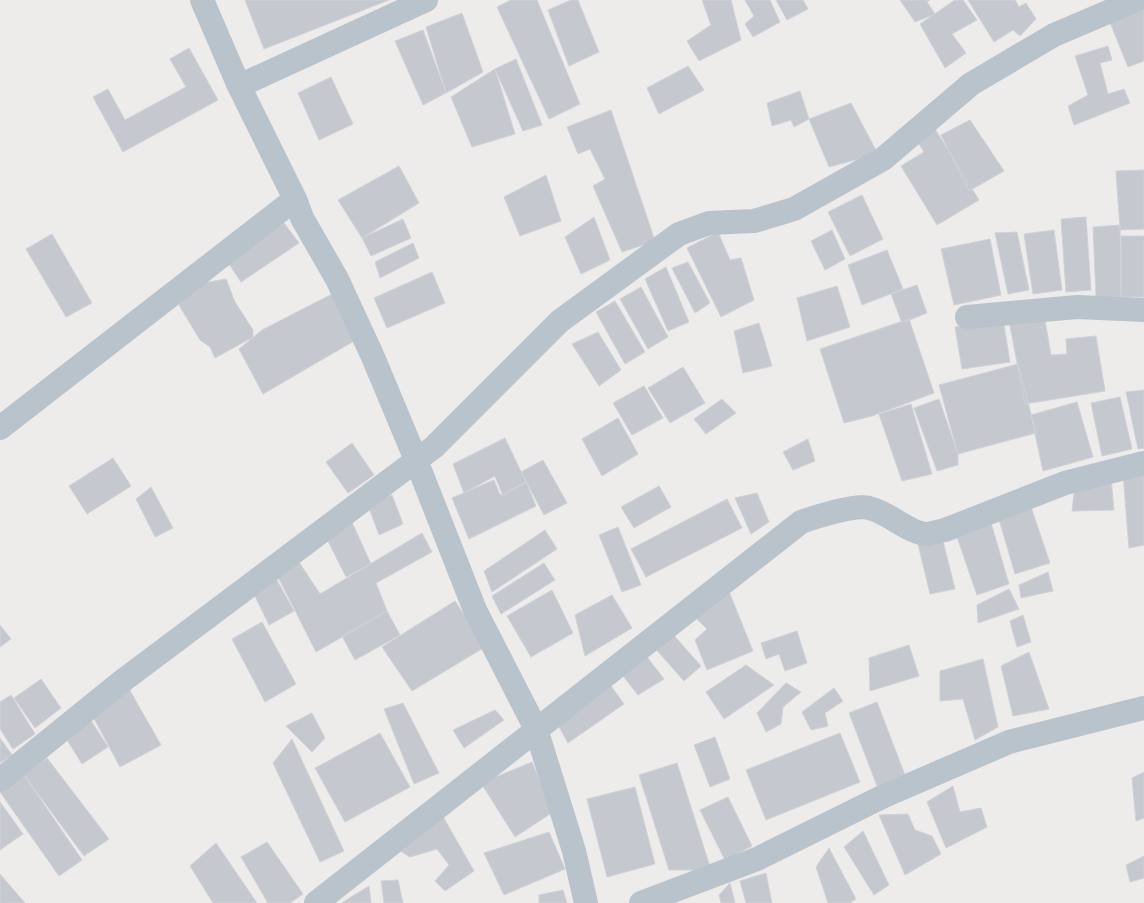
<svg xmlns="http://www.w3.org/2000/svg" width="1144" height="903" font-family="Ubuntu,sans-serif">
<rect width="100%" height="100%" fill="#eeebeb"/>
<path fill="#c5c8ce" stroke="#cfd2d7" d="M245,0h144l-125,49z
M511,0h26l43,104 -31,15 -52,-112z
M571,0h7l21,52 -30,14 -21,-56z
M702,0h29l10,40 -42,21 -12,-20 24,-16z
M745,0h25l10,22 -27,15 -8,-13 9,-8z
M776,0h27l5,9 -21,11z
M900,0h30l-3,2 8,12 -20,8z
M955,0h8l14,20 -25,14 14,19 -21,15 -25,-44z
M968,0h47l4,7 7,-4 10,16 -16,17 -7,-6 -19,12z
M1144,9v52l-16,6 -19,-47z
M462,13l21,59 -37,21 -20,-66z
M423,30l23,63 -23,12 -28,-64z
M1108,46l4,14 -12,3 8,31 16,-5 6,14 -56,22 -6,-19 20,-11 -13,-39z
M189,48l29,52 -95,52 -30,-55 15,-8 17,31 61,-33 -16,-28z
M516,59l26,66 -19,6 -28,-62z
M688,66l16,24 -45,24 -12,-26z
M495,69l20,65 -43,13 -21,-50z
M331,77l22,47 -34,16 -21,-47z
M800,91l9,28 -15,8 -3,-7 -19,6 -5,-23z
M851,103l27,51 -49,13 -20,-48z
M611,110l44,131 -33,11 -29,-66 12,-7 -15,-30 -12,5 -11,-27z
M970,120l34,51 -35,20 -28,-56z
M932,124l47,76 -42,25 -36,-59 23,-14 -10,-16z
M399,166l20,37 -57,35 -24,-38z
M1144,170v59l-24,1 -4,-59z
M546,175l15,46 -41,15 -16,-39z
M862,195l21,44 -33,17 -22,-44z
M594,217l16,43 -29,14 -16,-37z
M1086,217l5,73 -25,2 -5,-73z
M403,219l8,19 -40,18 -9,-18z
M284,223l15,20 -58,39 -14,-21z
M1120,225l1,72h-25l-3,-70z
M832,230l13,29 -20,11 -14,-29z
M1054,230l8,60 -29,4 -9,-60z
M718,232l12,28 11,-2 13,42 -33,17 -34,-69z
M1017,232l12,58 -21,4 -13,-61z
M52,234l40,69 -26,14 -40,-68z
M1121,236h23v61h-23z
M990,239l11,56 -47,10 -13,-56z
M413,243l6,15 -39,20 -5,-16z
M887,250l16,39 -41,16 -14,-40z
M688,262l22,41 -15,10 -23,-45z
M666,267l23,55 -21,9 -23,-52z
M432,272l13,31 -58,25 -13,-30z
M226,279l9,23 18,28v7l-38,21 -5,-11 -10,-7 -21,-35 18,-21z
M917,285l10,28 -25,10 -11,-29z
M837,286l13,41 -43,14 -10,-43z
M641,287l27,50 -20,12 -28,-50z
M334,293l20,48 -91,53 -24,-45 23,-19z
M615,301l30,51 -20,12 -29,-52z
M1044,315l7,40 16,-1 -1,-15 30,-3 9,55 -80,13 -16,-83z
M909,319l25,74 -62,23 -28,7 -24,-74z
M1003,319l7,43 -48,7 -7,-42z
M759,323l13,43 -29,7 -9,-42z
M598,332l23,38 -22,16 -27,-42z
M1018,364l18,69 -78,21 -19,-69z
M683,367l22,36 -35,20 -22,-35z
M644,386l19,32 -31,17 -19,-32z
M1144,390v58l-6,1 -12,-57z
M1120,397l12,52 -30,7 -11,-53z
M722,399l14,14 -30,21 -12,-15z
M939,399l19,55v11l-21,6 -23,-63z
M1077,402l16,55 -50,14 -12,-56z
M911,404l21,70 -30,7 -23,-67z
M618,418l20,36 -36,22 -20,-37z
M505,438l21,44 -23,14 -8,-20 -31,17 -11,-29z
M808,439l7,22 -22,9 -10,-18z
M352,443l22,32 -26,18 -22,-31z
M113,458l18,28 -44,28 -18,-28z
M543,460l24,43 -23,12 -23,-43z
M1144,471v74l-15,3 -6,-74z
M1111,479l3,31 -42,1 3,-26z
M494,480l6,15 26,-13 10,24 -67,33 -17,-41z
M659,486l12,21 -37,21 -13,-21z
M151,487l22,41 -18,9 -19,-38z
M757,493l12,29 -18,12 -16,-36z
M392,495l11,29 -24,11 -11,-30z
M727,499l15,29 -96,49 -15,-28z
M1031,507l19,56 -35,11 -17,-58z
M350,518l21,46 -25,13 -23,-46z
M991,523l18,61 -32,11 -20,-58z
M618,527l23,58 -19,7 -23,-57z
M545,530l12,19 -65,43 -8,-21z
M422,533l10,19 -56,31 11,28 -71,41 -39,-77 22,-13 21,32z
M942,537l13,52 -25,5 -12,-50z
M544,563l11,17 -54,34 -9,-18z
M1048,572l5,19 -32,7 -2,-13z
M274,575l20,36 -25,14 -18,-37z
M726,584l27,67 -46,19 -12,-30 12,-11 -14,-14z
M1009,589l10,20 -41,14 -1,-18z
M552,590l21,43 -42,24 -24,-41z
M612,595l20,33 -47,28 -10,-41z
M455,601l30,46 -73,44 -30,-44z
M387,611l13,24 -45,25 -13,-24z
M1023,615l8,27 -14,5 -7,-26z
M262,622l34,62 -31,18 -33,-63z
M0,625l11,14 -11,8z
M670,631l31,35 -17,15 -31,-35z
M797,631l10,32 -22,8 -6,-17 -13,5 -5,-16z
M909,645l10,31 -49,15 -1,-33z
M1029,652l20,57 -36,7 -12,-50z
M644,653l20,26 -26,16 -19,-24z
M983,659l15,68 -23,13 -12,-41 -23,2v-30z
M746,665l28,20 -50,34 -18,-27z
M41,679l20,29 -26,20 -21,-30z
M609,683l15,21 -56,39 -14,-25z
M786,683l15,9 -18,15 -2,17 -15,8 -9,-19z
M834,688l9,13 -18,12 3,13 -17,4 -9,-18z
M129,689l32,56 -41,22 -30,-56z
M11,695l24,39 -22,15 -13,-20v-27z
M877,702l28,73 -28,11 -28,-73z
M403,703l36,70 -25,11 -30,-75z
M495,710l9,10 -40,28 -11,-18z
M312,713l13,25 -13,14 -26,-26z
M90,719l18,28 -26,17 -18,-29z
M380,733l30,54 -65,35 -30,-54z
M840,733l20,49 -94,38 -20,-50z
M715,737l15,42 -20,8 -16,-42z
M0,738l12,17 -12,8z
M292,739l52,112 -24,11 -47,-99z
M47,758l62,81 -25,17 -60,-81z
M532,762l21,50 -38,25 -34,-54z
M677,763l34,107h-42l-30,-95z
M1144,772v46l-8,3 -4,-43z
M24,775l58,85 -23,16 -59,-84z
M953,786l7,26 21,-4 6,19 -41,21 -19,-46z
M635,787l20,77 -48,13 -20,-78z
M728,797l24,49 -27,14 -25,-50z
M0,802l23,32 -23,16z
M441,813l33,58 -29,20 -10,-10 14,-16 -12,-16 -27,8 -16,-10z
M908,814l7,16 17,6 9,18 -36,21 -26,-60z
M863,831l26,54 -15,10 -30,-48z
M549,832l16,37 -61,26 -20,-42z
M267,842l36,52 -13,9h-22l-27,-46z
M216,843l41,60h-44l-23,-37z
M829,848l27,51 -6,4h-22l-12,-36z
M1144,856v22l-14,4 -4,-17z
M766,873l6,30h-26l-6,-22z
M0,874l25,29h-25z
M398,880l5,23h-19l-3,-22z
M730,883l5,20h-14l-2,-8z
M369,886l2,17h-28v-1z
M563,890l4,13h-28v-8z"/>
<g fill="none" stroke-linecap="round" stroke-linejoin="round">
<path stroke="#b9c3cb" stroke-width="24" d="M202,0l37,86 56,113 7,19 35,61 36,78 43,103 59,150 61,119 38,122 12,52
M239,86l187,-86
M967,317l110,-10 67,3
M0,428l295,-229
M0,780l121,-98 313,-235 126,-126 119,-87 30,-11 45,-2 40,-12 89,-50 88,-75 83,-49 82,-35
M316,903l485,-381c14,-5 54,-18 68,-14 19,4 40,25 57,26 5,0 13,-3 19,-4l120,-47 79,-20
M641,903l116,-44 127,-63 125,-54 135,-34"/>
</g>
</svg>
